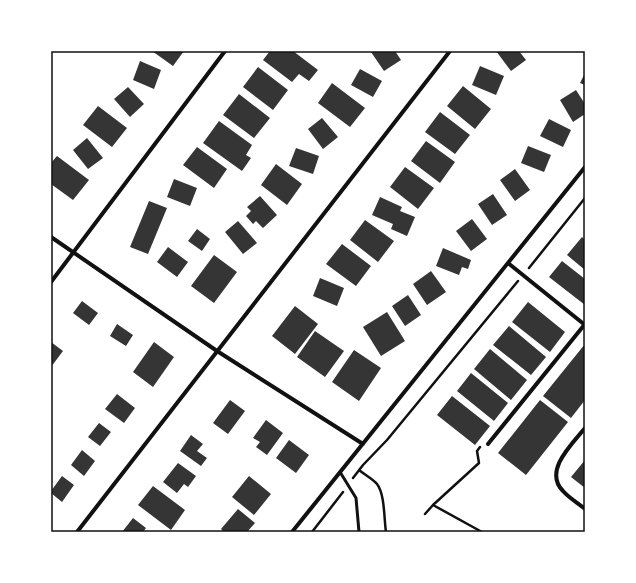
<svg xmlns="http://www.w3.org/2000/svg" width="636" height="583" font-family="'Times New Roman',serif">
<rect width="100%" height="100%" fill="#fff"/>
<path fill="#353535" d="M152,51h32l-11,15z
M270,51h23l25,19 -9,11 -10,-7 -7,8 -29,-22z
M372,51h23l6,9 -17,11 -13,-19z
M496,51h23l7,9 -15,11z
M140,61l21,9 -7,19 -21,-9z
M480,66l24,10 -8,19 -24,-10z
M258,67l30,23 -15,20 -30,-23z
M360,69l22,12 -9,16 -22,-12z
M585,73v12l-5,-2z
M332,83l33,25 -15,19 -32,-24z
M463,86l28,23 -16,20 -28,-23z
M128,87l16,17 -14,13 -16,-18z
M576,90l9,14v10l-12,8 -13,-22z
M239,94l31,24 -16,20 -31,-23z
M98,106l29,22 -15,19 -29,-22z
M440,112l30,23 -15,19 -30,-22z
M322,118l16,19 -15,12 -15,-20z
M549,119l22,11 -8,17 -23,-11z
M219,121l33,24 -6,10 5,3 -9,13 -39,-28z
M87,138l16,20 -15,11 -15,-19z
M426,141l29,21 -15,21 -29,-22z
M528,146l23,9 -7,17 -23,-9z
M197,147l30,22 -13,19 -31,-23z
M296,148l23,8 -6,18 -24,-8z
M57,156l32,24 -16,20 -22,-16v-21z
M276,164l26,20 -15,21 -26,-20z
M405,167l29,21 -16,21 -28,-22z
M515,169l15,21 -15,11 -15,-21z
M174,179l23,9 -7,18 -23,-9z
M493,194l14,21 -15,10 -14,-21z
M260,196l17,19 -14,13 -7,-7 -3,3 -7,-8 5,-5 -4,-4z
M380,197l22,10 -2,4 15,6 -8,19 -16,-7 2,-5 -21,-9z
M149,201l18,7 -19,46 -18,-7z
M472,219l15,20 -16,12 -15,-20z
M365,220l29,21 -16,21 -28,-22z
M238,221l19,22 -14,11 -18,-22z
M197,229l13,10 -8,12 -14,-10z
M582,237l3,3v30l-18,-15z
M342,244l29,22 -15,20 -30,-22z
M168,247l20,15 -11,15 -20,-15z
M443,248l28,12 -3,9 -6,-2 -3,8 -23,-9z
M214,255l23,17 -23,31 -23,-17z
M562,261l23,18v26l-36,-28z
M431,271l15,21 -19,13 -14,-21z
M320,278l24,10 -7,18 -24,-10z
M408,295l13,20 -16,11 -13,-20z
M82,301l16,12 -9,12 -16,-12z
M528,302l37,30 -15,20 -38,-30z
M295,306l23,18 -23,30 -23,-18z
M387,312l18,29 -24,15 -18,-29z
M117,324l16,11 -7,11 -16,-10z
M509,326l37,31 -15,18 -38,-30z
M315,331l29,20 -19,26 -28,-20z
M51,342l12,9 -12,16z
M154,342l20,15 -21,30 -20,-15z
M585,344v56l-14,18 -28,-22z
M490,349l37,31 -16,20 -37,-31z
M354,350l27,18 -22,33 -27,-19z
M471,373l37,30 -14,18 -37,-30z
M117,394l18,14 -11,15 -19,-14z
M452,396l38,30 -15,19 -38,-30z
M230,400l15,11 -17,23 -15,-11z
M540,400l28,22 -42,53 -28,-22z
M266,420l17,13 -16,22 -11,-8 4,-5 -7,-4z
M99,423l12,9 -11,14 -12,-9z
M191,435l12,9 -6,7 10,7 -6,8 -21,-15z
M289,440l20,15 -13,18 -20,-15z
M82,450l13,11 -11,15 -13,-11z
M585,460v28l-14,-11z
M178,463l18,13 -8,11 -4,-3 -7,9 -14,-11z
M62,476l12,9 -12,17 -11,-9v-2z
M249,476l22,18 -17,21 -22,-18z
M153,486l32,24 -14,20 -33,-25z
M238,509l17,14 -8,9h-23l-3,-3z
M133,518l13,10 -3,4h-21z"/>
<g fill="none" stroke-linecap="round" stroke-linejoin="round">
<path stroke="#111" stroke-width="2.5" d="M529,268l56,-70
M359,470c6,5 14,9 18,14 8,10 7,36 9,48
M353,478l10,-13 24,-25 131,-159
M433,505l49,27
M425,514l8,-9 46,-42 -2,-12 3,-4
M312,532l31,-40"/>
<path stroke="#111" stroke-width="3" d="M340,472l16,26 3,34"/>
<path stroke="#111" stroke-width="4" d="M51,237l166,114 146,93
M508,263l77,62
M51,282l174,-231
M585,428c-13,16 -42,43 -22,63 6,7 15,12 22,18
M488,444l97,-120
M77,532l373,-481
M292,532l293,-365"/>
</g>
<rect width="636" height="583" fill="none" stroke="#ffffff" stroke-width="104"/>
<rect x="52" y="52" width="532" height="479" fill="none" stroke="#111" stroke-width="1.5"/>
</svg>
